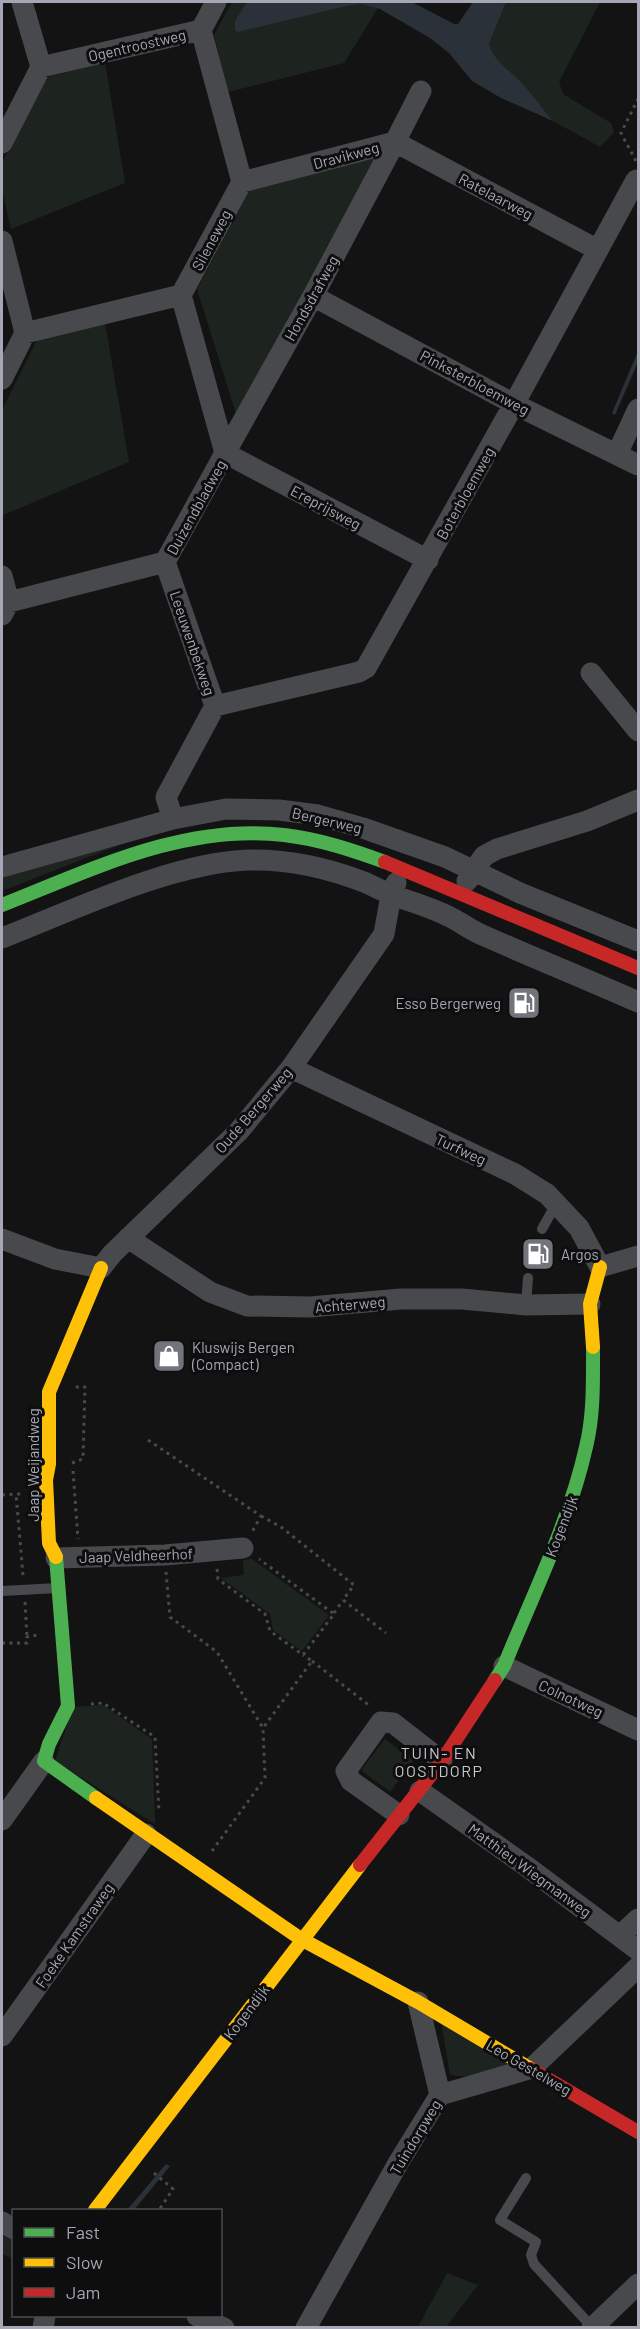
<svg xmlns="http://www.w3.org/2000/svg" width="640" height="2329" font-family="Barlow,sans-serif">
<rect width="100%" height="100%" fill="#131314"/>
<path fill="#1d241f" d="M232,2h15l-9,30 109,-26 15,-2 16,4 -34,55 -116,29 -14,-57z
M506,2h94l-41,80 4,12 48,29 3,9 -14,15 -47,-26 -34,-41 -19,-17 -9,-12 -2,-7z
M105,62l20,121 -114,46 -9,-39v-28l46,-85z
M379,155l-142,262 -40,-128 54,-101z
M105,323l24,139 -126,53 -1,-105 35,-70z
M132,840l-130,51v-16z
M252,1559l77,56 -27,36 -29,-21 -3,-16 -49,-36 23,-3 -1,-15z
M103,1705l49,34 3,85 -100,-63 18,-54z
M385,1739l29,21 -24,32 -29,-22z
M441,2022l68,42c-17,4 -43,17 -59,10z
M2,2232l11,7v19l-11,-4z
M447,2273l31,12 -32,42h-28z"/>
<path fill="#2b3138" d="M247,2h165l42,22h4l15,-22h33l-17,42c5,17 19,25 30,36 12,13 23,28 34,41l-52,-23 -29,-17 -23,-28 -19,-15 -50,-29 -18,-5 -15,2 -109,26 -3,-2v-9z
M638,351v11l-23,53 -3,-2z
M166,2164l4,2 -36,44h-7z"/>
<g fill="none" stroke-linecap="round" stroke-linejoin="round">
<path stroke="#494a4e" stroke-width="3" stroke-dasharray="3 4.5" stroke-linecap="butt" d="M636,161l-15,-28 17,-34
M148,1440l113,76 -9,16
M72,1463l11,-4 2,-72h-10
M73,1471l5,68
M2,1495l14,-1
M261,1516l20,11 73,58 -11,15 43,33
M217,1569l1,10 47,35 5,17 33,24 31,-41 -75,-55
M166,1572l4,45 47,35 46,76 49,-67 -9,-6
M23,1575l-7,-81h8
M25,1602l2,35
M334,1613l9,-13
M2,1643h25v-6l11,-2
M312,1661l58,45
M91,1704l12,-1 52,34 4,75
M212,1851l53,-73 -2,-50
M154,2173l19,16 -14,21"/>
<path stroke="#48494c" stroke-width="10" d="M542,1229l14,-25
M526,1305l2,-27
M2,1591l56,-3
M526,2178l-26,42 36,22 -5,13 3,9 58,63"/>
<path stroke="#48494c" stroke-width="21" d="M41,67l160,-37 15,-28
M2,143l39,-76 -19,-65
M242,182l153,-40 26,-51
M2,241l23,92 -23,46
M313,296l201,108 124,61
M25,333l156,-38 61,-113 -41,-152
M617,454l21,-45
M428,560l-203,-107 88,-157 82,-154 203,108
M165,562l50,144 -49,91 7,22
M2,576l7,26 -7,13
M9,602l156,-40 60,-109 -44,-158
M591,673l47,58
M215,706l144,-34 7,-4 148,-264 122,-224
M2,867l171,-48 53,-10 53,1 39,5 45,13 82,29 75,36 118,48
M467,881l17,-25 13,-7 90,-28 51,-21
M2,938c72,-28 169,-75 246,-78 39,-1 80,8 116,22 10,4 19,10 29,13 18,7 37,12 55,21 11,5 21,13 32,18 52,23 106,45 158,68
M291,1068l224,106 32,20 32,34 21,39 38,-11
M128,1238l82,54 37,14 63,1 91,-8h61l64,6 64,-1
M2,1239l53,20 46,9 11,-14 127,-123 52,-63 93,-134 7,-39 5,-12
M56,1558l109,-3 78,-7
M504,1666l134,64
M420,1791l106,75 112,84
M399,1815l-48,-34 -5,-10 35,-49 12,1 49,38
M2,1820l42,-59
M620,1936l18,-17
M418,2002l22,93
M2,2036l144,-202
M2,2222l12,7
M197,2316l27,12
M43,2328l2,-12
M306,2328l91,-163 43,-70 92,-27 106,-101
M592,2328l46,-44"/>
<path stroke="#4caf50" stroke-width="14" d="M2,905c89,-35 183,-82 282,-70 35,4 68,15 101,27
M56,1557l12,149 -19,38 -5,17 52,37
M495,1680l9,-14c29,-72 65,-143 82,-219 8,-32 7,-67 7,-100"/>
<path stroke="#ffc107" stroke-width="14" d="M593,1347l-3,-43 10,-37
M56,1557l-7,-14 -3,-63 3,-16v-72l52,-124
M96,1798l205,141 117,63 113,67
M95,2210l265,-345"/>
<path stroke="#c62828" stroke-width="14" d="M385,862l253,106
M360,1865l82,-104 53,-81
M531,2069l107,63"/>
</g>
<defs>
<g id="fuel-square" transform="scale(1.725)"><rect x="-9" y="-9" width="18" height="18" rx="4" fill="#72747c" stroke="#0e0e0f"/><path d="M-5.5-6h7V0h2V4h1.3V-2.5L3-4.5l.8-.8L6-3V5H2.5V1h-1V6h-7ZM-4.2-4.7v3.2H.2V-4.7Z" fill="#fff"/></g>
<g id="shop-square" transform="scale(1.725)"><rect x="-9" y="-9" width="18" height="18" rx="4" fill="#72747c" stroke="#0e0e0f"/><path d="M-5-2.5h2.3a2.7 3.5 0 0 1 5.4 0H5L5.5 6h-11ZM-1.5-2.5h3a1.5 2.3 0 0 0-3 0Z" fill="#fff"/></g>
</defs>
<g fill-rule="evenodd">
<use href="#fuel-square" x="524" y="1003"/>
<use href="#fuel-square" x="538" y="1254"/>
<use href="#shop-square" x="169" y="1356"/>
</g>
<g text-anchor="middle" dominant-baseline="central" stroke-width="6" stroke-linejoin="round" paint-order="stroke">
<g font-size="15" fill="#a5a8b4" stroke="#0e0e0f">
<text transform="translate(137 45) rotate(-13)">Ogentroostweg</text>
<text transform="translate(346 155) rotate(-15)">Dravikweg</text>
<text transform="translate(496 196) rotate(28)">Ratelaarweg</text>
<text transform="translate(211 240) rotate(-62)">Sileneweg</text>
<text transform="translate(311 298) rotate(-61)">Hondsdrafweg</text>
<text transform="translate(475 382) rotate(28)">Pinksterbloemweg</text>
<text transform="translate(465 493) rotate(-61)">Boterbloemweg</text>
<text transform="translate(196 507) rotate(-61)">Duizendbladweg</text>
<text transform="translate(326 507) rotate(28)">Ereprijsweg</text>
<text transform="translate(193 643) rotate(71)">Leeuwenbekweg</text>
<text transform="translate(327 820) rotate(13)">Bergerweg</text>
<text transform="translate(253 1110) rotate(-49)">Oude Bergerweg</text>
<text transform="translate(461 1149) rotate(25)">Turfweg</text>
<text transform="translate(350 1304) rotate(-5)">Achterweg</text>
<text transform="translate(33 1465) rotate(-90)">Jaap Weijandweg</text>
<text transform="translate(561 1526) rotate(-69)">Kogendijk</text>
<text transform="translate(136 1555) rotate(-2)">Jaap Veldheerhof</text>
<text transform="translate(571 1698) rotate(25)">Colnotweg</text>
<text transform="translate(530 1870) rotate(36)">Matthieu Wiegmanweg</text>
<text transform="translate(74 1935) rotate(-55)">Foeke Kamstraweg</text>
<text transform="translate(246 2012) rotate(-53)">Kogendijk</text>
<text transform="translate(529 2067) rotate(30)">Leo Gestelweg</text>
<text transform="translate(415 2137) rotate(-59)">Tuindorpweg</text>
</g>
<g font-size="15" fill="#a5a8b4" stroke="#0e0e0f" text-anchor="start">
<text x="501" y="1003" text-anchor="end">Esso Bergerweg</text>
<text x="561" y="1254">Argos</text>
<text x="192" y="1347">Kluswijs Bergen<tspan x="192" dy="17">(Compact)</tspan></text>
</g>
<g font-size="16" letter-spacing="1.5" fill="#c6c8d0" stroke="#0e0e0f">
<text x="439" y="1752">TUIN- EN<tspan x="439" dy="18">OOSTDORP</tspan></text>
</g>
</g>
<rect width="640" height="2329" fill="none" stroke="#a5a8b4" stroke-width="6"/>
<rect x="12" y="2209" width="210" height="108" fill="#0e0e0f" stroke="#4a4c51" stroke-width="1.5"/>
<rect x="24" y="2228" width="30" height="9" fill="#4caf50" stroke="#4a4c51" stroke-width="1.5"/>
<text x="66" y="2239" font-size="18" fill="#a5a8b4">Fast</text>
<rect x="24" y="2258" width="30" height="9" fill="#ffc107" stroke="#4a4c51" stroke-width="1.5"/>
<text x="66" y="2269" font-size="18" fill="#a5a8b4">Slow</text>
<rect x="24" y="2288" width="30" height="9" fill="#c62828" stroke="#4a4c51" stroke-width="1.5"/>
<text x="66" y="2299" font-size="18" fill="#a5a8b4">Jam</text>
</svg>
